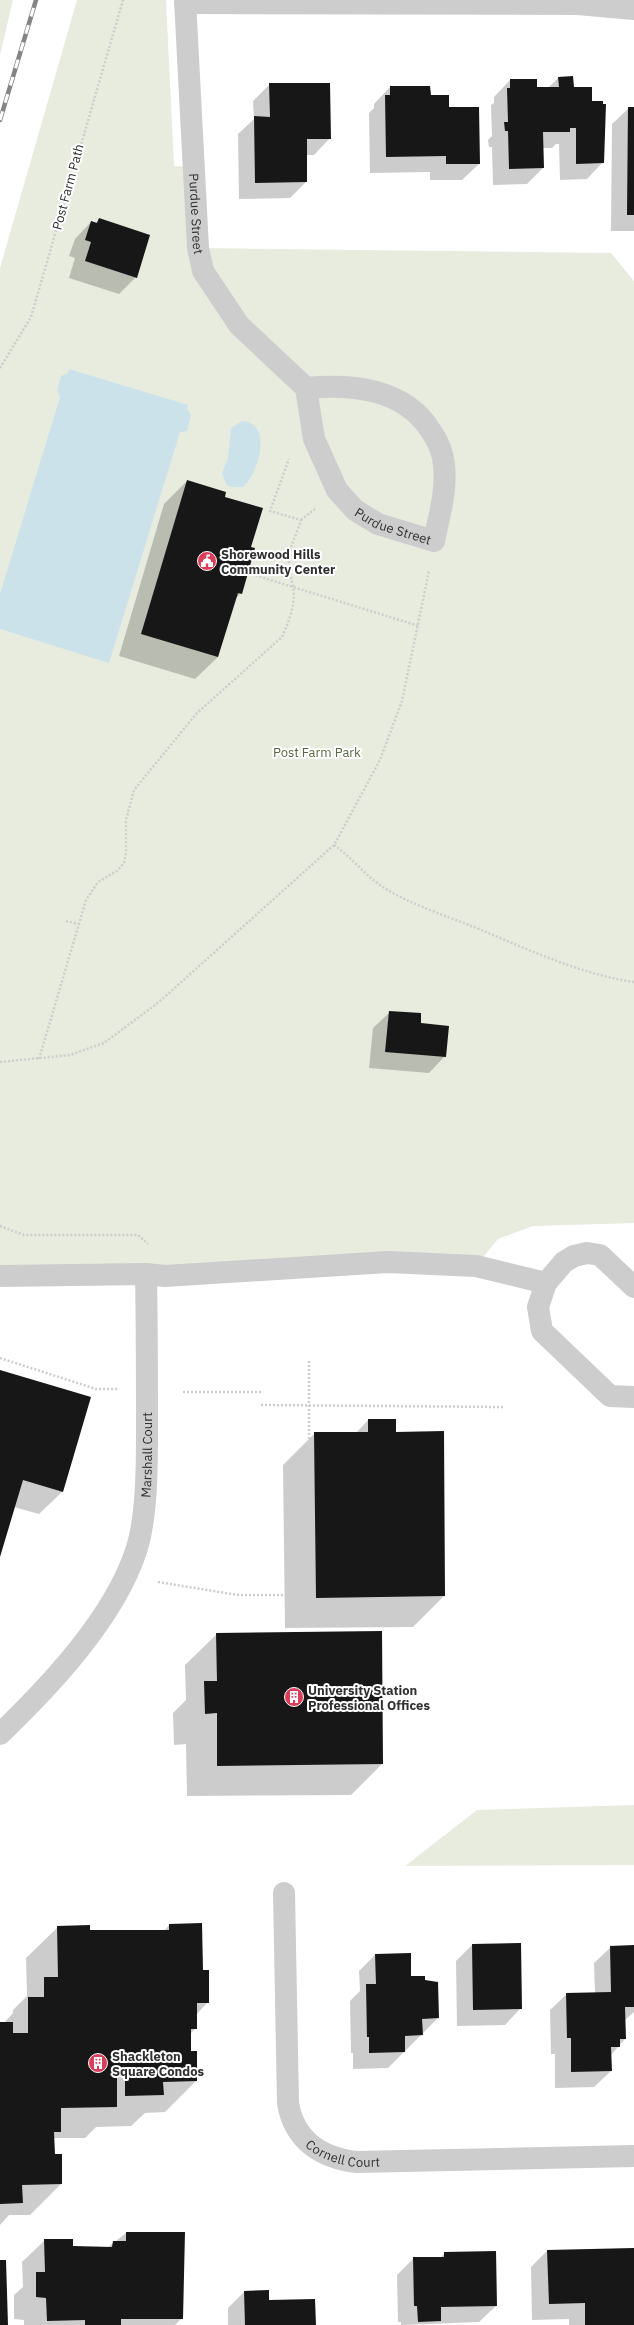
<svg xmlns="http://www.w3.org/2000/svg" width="634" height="2325" font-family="'IBM Plex Sans',sans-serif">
<rect width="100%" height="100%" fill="#fff"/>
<path fill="#e7ecde" d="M0,0h13l-13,55z
M77,0h89l8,166 19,1 5,81 413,5 23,28v942l-101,3 -35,13 -22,27 -476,10v-1008z
M634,1805v60l-229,1 72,-56z"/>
<path fill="#cce2ea" d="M69,369l119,36 -1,4 4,6 -4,16 -7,1 -71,231 -109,-34v-35l60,-197 -3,-7 4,-14 7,-3z
M242,421c32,2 16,53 1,66h-12l-5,-3 -4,-11 6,-15 3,-30z"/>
<path fill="#0003" d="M558,78l33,24 12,60 -16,17 -27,1 -1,-36h-3l-4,4h-9v20l-16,16 -34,1 -1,-38h-3l-1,-7 4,-4 -1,-31 3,-2v-6l16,-17 26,8h12z
M270,84l60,54 -16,17h-8v27l-16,16 -51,1 -1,-65 16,-15 -1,-18z
M390,87l40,9 18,12 31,56 -17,16h-32v-8l-60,1 -1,-60 5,-5v-4z
M629,108h5v123h-23l1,-107z
M99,219l37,58 -17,17 -50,-16 6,-20 -6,-2 6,-17 16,-17 4,2z
M187,481l63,67 -9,45 -6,6 -17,58 -23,22 -76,-23 45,-152z
M390,1012l55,44 -16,17 -60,-5 4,-40z
M0,1371l62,121 -23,22 -25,-7 -14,47z
M368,1420l27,13 49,163 -31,31 -128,1 -2,-163 32,-32h41z
M217,1634l165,130 -31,31 -164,1 -1,-52 -12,1 -1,-32 13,-13 -1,-35z
M169,1925l33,46 6,31 -12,13v13l-6,6v18l6,29 -31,31 -20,1 -14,13 -35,1 -11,11h-32l1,17 7,29 -31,31h-21l-9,10v-202h4l9,-10v-3l14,-14 -1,-38 32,-31 31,4h75z
M472,1945l49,63 -16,17 -48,1 -1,-65z
M634,1946v66l-10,9 1,18 -14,16v16l-17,16 -39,1v-34h-4l-1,-44 17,-16 28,-1 -1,-30 17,-16z
M376,1954l35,23 27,41 -50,50 -35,1v-16h-2l-1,-52 10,-10 -1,-20z
M126,2233l56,85 -7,7h-151v-5l-10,-1v-24l9,-8 -1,-25 23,-22 27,7 35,1z
M634,2249v76h-65v-6l-37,1 -1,-53 16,-16z
M445,2253l51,53 -17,16 -78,3v-3h-3l-1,-47 17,-17h26z
M244,2292l24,9 47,24h-87v-17z"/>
<path fill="#171717" d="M573,76l1,11h18v14h11v3h3l-2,59 -28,1v-36h-6v4h-27l1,36 -35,1 -1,-38h-3l-1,-9h4l-1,-34h3v-9h27v8h22l-1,-10z
M269,83h61l1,56h-24v43l-52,1 -1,-67 16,1z
M390,86h40l1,9h18v12h30l1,57h-34v-8l-60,1 -1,-62h5z
M628,107h6v108h-7z
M99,218l51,17 -13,43 -52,-17 6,-19 -6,-2 6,-19 6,2z
M187,480l39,12 -1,5 38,11 -12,39 4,1 -7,25 -6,21 -4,-1 -20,64 -77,-23z
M389,1011l32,2v10l28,3 -3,31 -61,-5z
M0,1370l91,27 -28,95 -40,-12 -23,77z
M368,1419h28v13l48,-1 1,165 -129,2 -2,-166h54z
M382,1631l1,133 -166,2v-53l-12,1 -1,-33h13l-1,-48z
M202,1923l1,47h6v33h-12v26h-6v22h6v30l-34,1 1,13 -39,1v-20h-8v31l-56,1v24h-7l1,22h7v30l-40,1 1,18 -23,1v-182h13v11h15v-36h16v-20h14l-1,-51 33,-1v5h79v-6z
M521,1943l1,66 -49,1 -1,-66z
M634,1945v62h-9l1,32h-6v8h-9l1,24 -41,1v-34h-4l-1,-45 45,-1 -1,-46z
M411,1953v23h14v4l13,2 1,36 -17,1 1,16 -18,1v16l-36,1v-16h-2l-1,-53h10l-1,-30z
M126,2232h59l-2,87h-62v6h-36v-5l-38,1 -1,-23 -10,-1v-25h9l-1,-33h29v7l39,1 1,-6h13z
M634,2248v77h-49v-22l-36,1 -2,-54z
M496,2251l1,55 -56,1v14l-23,1 -1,-16h-3l-1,-49h31v-5z
M0,2260h6l2,65h-8z
M269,2290v10l46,-1 1,26h-71l-1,-34z"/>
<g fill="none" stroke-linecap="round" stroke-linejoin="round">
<path stroke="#cdcdcd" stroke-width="2.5" stroke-dasharray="2 2" stroke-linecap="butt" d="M0,368l31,-51 92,-317
M301,520l14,-11
M248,573l171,53
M334,845c17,12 30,29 46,40 26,18 64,30 94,42 51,21 105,47 160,55
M66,921l13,3
M39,1059l47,-159 12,-18 19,-11 7,-8 2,-10v-33l8,-30 63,-77 85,-76c7,-16 14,-33 11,-51 -2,-11 -6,-22 -3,-34 2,-10 8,-21 11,-32l-31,-9 19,-52
M0,1062l70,-7 34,-12 55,-41 175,-157 46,-85 22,-59 27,-130
M0,1226l24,9h114l10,9
M0,1358l96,31h21
M183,1392h78
M261,1405l243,2
M158,1582l80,13h71v-234"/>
<g stroke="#cdcdcd" stroke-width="22">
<path id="s1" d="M185,0l13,248 5,23 36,54 67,63 8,51 23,51 18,20 23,14 56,17c5,-24 13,-51 10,-76 -1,-12 -6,-24 -13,-34 -27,-43 -79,-47 -125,-43"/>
<path d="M185,3l393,1 56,5"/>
<path d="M0,1276l146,-2 19,2 223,-14 88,4 70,17"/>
<path d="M634,1287l-34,-32 -13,-2 -13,3 -10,6 -18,21 -8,24 4,24 68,65 24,1"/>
<path id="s2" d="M0,1734c50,-48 114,-116 136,-183 11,-33 11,-85 11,-120 0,-53 0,-105 -1,-157"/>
<path id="s3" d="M284,1893l4,210c6,37 33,55 69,59l277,-6"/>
</g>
<g stroke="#858585" stroke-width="4.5">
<path id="rail" d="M0,120l36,-120"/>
</g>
<use href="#rail" stroke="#fff" stroke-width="3" stroke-dasharray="9" stroke-linecap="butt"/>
</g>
<defs>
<g id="civic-disc" transform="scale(1)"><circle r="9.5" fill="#db3e5b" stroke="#fff"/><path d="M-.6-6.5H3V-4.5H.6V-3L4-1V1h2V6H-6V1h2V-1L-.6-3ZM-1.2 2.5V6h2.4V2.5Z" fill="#fff"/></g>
<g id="building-disc" transform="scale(1)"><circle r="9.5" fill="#db3e5b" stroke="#fff"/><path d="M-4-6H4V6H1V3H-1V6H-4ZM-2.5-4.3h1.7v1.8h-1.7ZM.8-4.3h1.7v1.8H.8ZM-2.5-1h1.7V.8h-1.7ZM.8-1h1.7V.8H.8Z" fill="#fff"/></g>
</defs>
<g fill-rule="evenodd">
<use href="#civic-disc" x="207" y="561"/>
<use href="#building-disc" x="294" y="1697"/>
<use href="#building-disc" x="98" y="2063"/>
</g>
<g text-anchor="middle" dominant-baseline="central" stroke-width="4" stroke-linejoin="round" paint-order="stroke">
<g font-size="13" fill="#303030" stroke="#fff">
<text transform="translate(68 187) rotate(-75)">Post Farm Path</text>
<text stroke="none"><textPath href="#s1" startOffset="214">Purdue Street</textPath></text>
<text stroke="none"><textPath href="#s1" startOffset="605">Purdue Street</textPath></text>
<text stroke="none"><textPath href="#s2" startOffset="327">Marshall Court</textPath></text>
<text stroke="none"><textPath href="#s3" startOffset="293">Cornell Court</textPath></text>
</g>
<g font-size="13" font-weight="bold" fill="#303030" stroke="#fff" text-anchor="start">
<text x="221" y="554">Shorewood Hills<tspan x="221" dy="15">Community Center</tspan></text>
<text x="308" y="1690">University Station<tspan x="308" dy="15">Professional Offices</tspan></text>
<text x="112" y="2056">Shackleton<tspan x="112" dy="15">Square Condos</tspan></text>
</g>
<g font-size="13" fill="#57693f" stroke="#fff">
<text x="317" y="752">Post Farm Park</text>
</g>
</g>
</svg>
